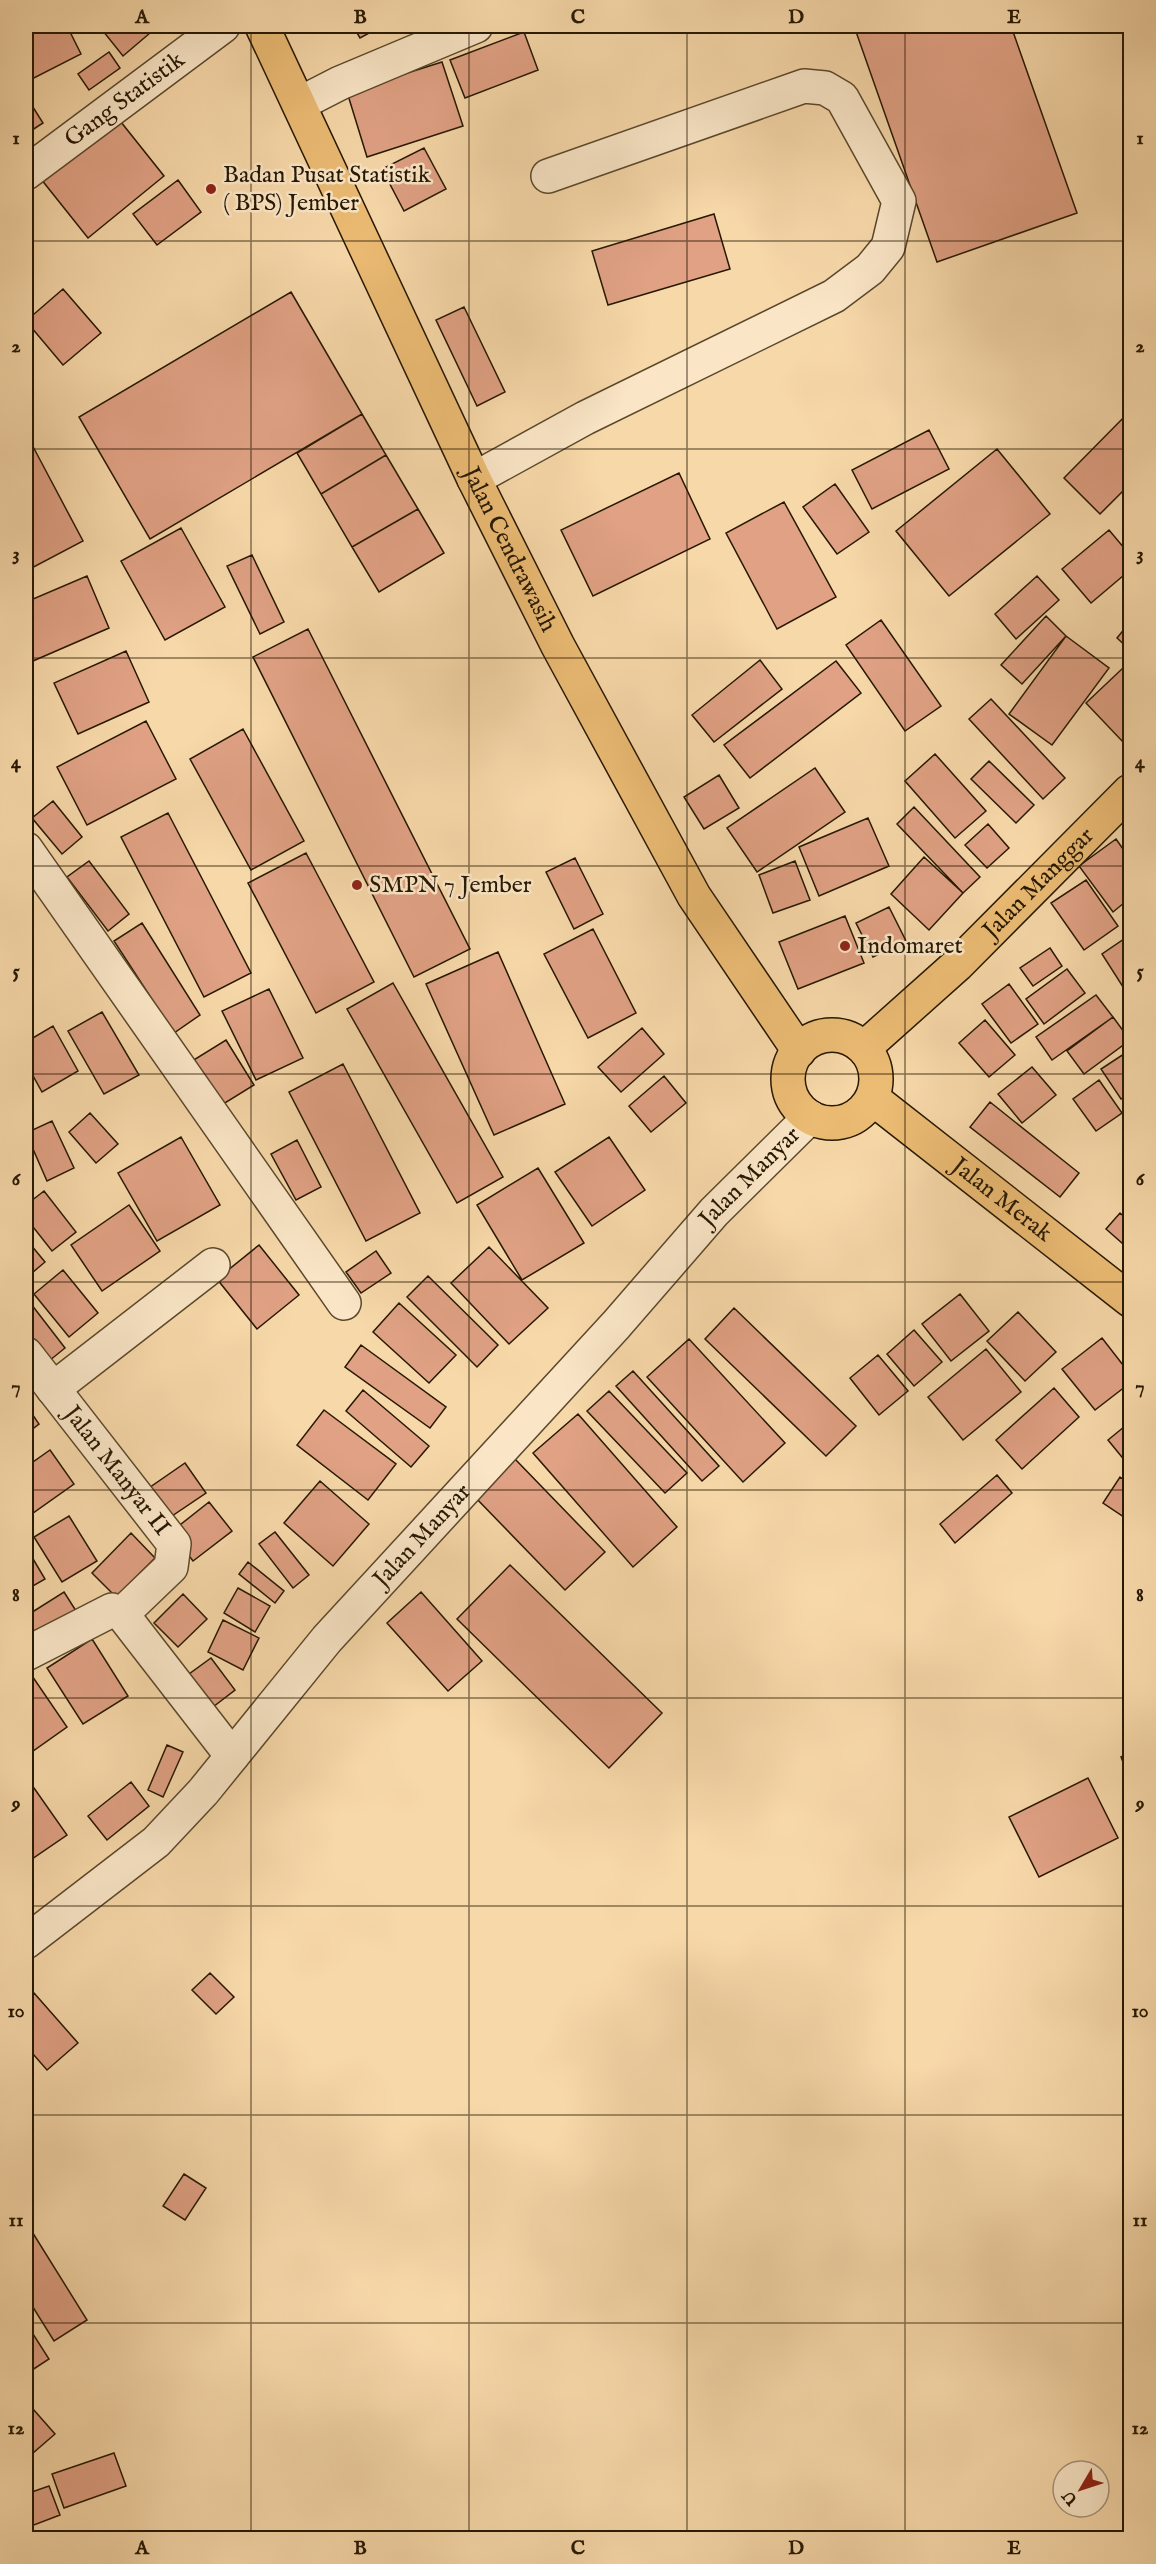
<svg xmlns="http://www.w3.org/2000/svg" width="1156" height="2564" font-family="'IM FELL English',serif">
<rect width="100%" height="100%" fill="#f7d8a9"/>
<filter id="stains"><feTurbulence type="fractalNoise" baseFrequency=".00333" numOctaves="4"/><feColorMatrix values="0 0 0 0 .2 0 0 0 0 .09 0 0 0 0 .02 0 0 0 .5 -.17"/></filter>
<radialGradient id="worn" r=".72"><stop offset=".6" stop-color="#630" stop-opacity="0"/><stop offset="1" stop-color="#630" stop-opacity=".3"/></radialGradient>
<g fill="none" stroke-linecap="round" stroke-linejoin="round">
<path stroke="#6e796b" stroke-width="12" d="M1124,26l6,5"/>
</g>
<path fill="#e0a184" stroke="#261803" stroke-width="1.5" d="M26,26h41l14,28 -55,28z
M99,26h45l6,7 -27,23z
M353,26h29l-22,12z
M854,26h157l66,187 -140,49z
M524,32l14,38 -73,28 -15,-38z
M109,52l11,16 -31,22 -11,-16z
M442,62l21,64 -96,31 -20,-65z
M26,96l17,27 -17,11z
M113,112l51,64 -76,62 -51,-64z
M424,148l22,41 -42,22 -22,-42z
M178,180l23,32 -44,33 -24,-31z
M714,214l16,55 -122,36 -16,-54z
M63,289l38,44 -38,32 -37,-44z
M291,292l71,122 -212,125 -71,-122z
M26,302l6,7 -6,6z
M464,307l41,85 -28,14 -41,-86z
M1129,412l1,72 -30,30 -36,-36z
M362,414l24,41 -65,39 -24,-41z
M929,430l20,39 -77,40 -20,-39z
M29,439l54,102 -57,30v-130z
M997,449l53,65 -101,82 -53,-65z
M386,455l32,54 -66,38 -31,-53z
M679,473l31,66 -117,57 -32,-66z
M835,484l34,48 -32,22 -34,-47z
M784,502l52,95 -59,32 -51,-96z
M418,509l26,44 -65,39 -27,-45z
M181,528l44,79 -60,33 -44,-79z
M1109,530l21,25v15l-39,33 -29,-34z
M252,555l32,67 -24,12 -33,-68z
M87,576l22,52 -83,36v-62z
M1037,576l22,24 -43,39 -21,-25z
M1046,616l20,20 -44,48 -21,-19z
M881,620l60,86 -36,25 -59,-86z
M1130,622v28l-13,-12z
M308,629l162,320 -56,28 -161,-320z
M1066,636l43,32 -57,77 -43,-31z
M126,651l23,51 -71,32 -24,-51z
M760,660l22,29 -68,53 -22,-27z
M836,661l25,32 -111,85 -26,-33z
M1124,667l6,7v61l-7,7 -37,-39z
M991,699l74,79 -22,21 -74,-80z
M146,721l30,58 -89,46 -30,-58z
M243,729l61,112 -53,29 -61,-111z
M935,754l51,57 -31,27 -50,-57z
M989,761l45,44 -18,18 -45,-44z
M815,768l30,44 -88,60 -30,-44z
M719,775l20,33 -35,21 -20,-32z
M53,801l29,36 -20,17 -30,-36z
M914,807l66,70 -17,16 -66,-69z
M168,813l83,160 -47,24 -83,-160z
M868,818l21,48 -70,30 -20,-49z
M988,824l21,24 -22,20 -22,-23z
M1116,839l14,20v39l-17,14 -34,-46z
M306,853l68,129 -58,31 -68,-130z
M924,857l39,36 -34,37 -38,-36z
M575,858l28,56 -29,15 -28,-57z
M89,861l40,53 -21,17 -41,-54z
M795,861l15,39 -37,13 -14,-38z
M1086,880l32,46 -34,24 -33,-47z
M889,907l17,34 -33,16 -17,-34z
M845,916l19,47 -66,26 -19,-47z
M142,923l58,92 -26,18 -60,-92z
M593,929l43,84 -48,25 -44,-84z
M1130,935v63l-28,-44z
M1050,948l12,18 -29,20 -13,-18z
M498,952l67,152 -71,31 -68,-151z
M1067,969l18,24 -41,31 -18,-25z
M393,983l110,194 -46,26 -110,-194z
M1009,984l29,40 -27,19 -29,-39z
M269,989l34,69 -47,22 -34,-69z
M1096,995l17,22 -61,43 -16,-23z
M102,1012l37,63 -35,19 -36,-63z
M1113,1017l17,23 -46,34 -17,-23z
M985,1020l30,35 -26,22 -30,-34z
M53,1026l25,45 -36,21 -16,-29v-21z
M642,1028l22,26 -43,38 -23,-25z
M226,1040l28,45 -42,26 -28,-45z
M1130,1050v43l-9,6 -20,-30z
M343,1064l77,149 -54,28 -77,-149z
M1032,1067l24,28 -34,28 -24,-29z
M664,1076l22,27 -35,29 -22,-26z
M1099,1080l23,33 -26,18 -23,-32z
M990,1102l89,71 -19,24 -90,-70z
M90,1113l28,31 -22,19 -27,-31z
M52,1121l22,47 -27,13 -21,-48z
M181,1137l39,68 -63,36 -39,-68z
M609,1137l36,53 -53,36 -37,-54z
M297,1140l24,47 -25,13 -25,-46z
M538,1168l46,75 -62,37 -45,-75z
M44,1191l32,41 -24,19 -26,-33v-13z
M129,1205l31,46 -58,40 -31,-46z
M1120,1213l10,9v28l-24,-21z
M26,1239l19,23 -19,16z
M259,1245l40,50 -42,34 -40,-50z
M489,1247l59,61 -39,36 -58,-61z
M376,1251l15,22 -30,20 -15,-21z
M63,1270l35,43 -29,24 -35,-43z
M428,1276l70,69 -21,22 -70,-70z
M960,1294l29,37 -38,30 -29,-37z
M28,1300l37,48 -21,17 -18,-24z
M399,1303l57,52 -27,28 -56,-51z
M734,1308l122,118 -30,30 -121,-117z
M1018,1312l38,40 -31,29 -38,-40z
M914,1330l28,32 -28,24 -27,-32z
M1102,1338l28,36v9l-35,27 -33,-41z
M689,1339l96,104 -42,39 -96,-105z
M361,1345l85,62 -16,21 -85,-61z
M986,1349l35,43 -58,48 -35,-43z
M878,1355l30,36 -29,24 -29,-37z
M633,1371l86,95 -17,15 -86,-95z
M1054,1388l25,29 -57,52 -26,-29z
M363,1390l66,56 -18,21 -65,-56z
M609,1391l78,82 -22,20 -78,-82z
M26,1405l13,19 -13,10z
M324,1410l72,54 -28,36 -71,-55z
M578,1414l99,113 -44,40 -100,-114z
M1130,1422v45l-22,-27z
M50,1450l24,34 -48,34v-51z
M514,1458l91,94 -40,38 -91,-94z
M185,1463l21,30 -40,27 -20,-30z
M997,1475l15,18 -57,50 -15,-19z
M1120,1477l10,7v37l-27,-18z
M320,1481l49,43 -36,42 -49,-43z
M209,1502l23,29 -39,30 -22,-29z
M69,1516l28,45 -35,21 -28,-45z
M275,1532l34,43 -16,13 -34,-44z
M131,1533l24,25 -39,39 -24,-24z
M26,1547l19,32 -19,11z
M248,1562l36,29 -9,12 -36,-29z
M510,1565l152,148 -53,55 -152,-149z
M238,1588l32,18 -15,26 -31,-19z
M64,1592l14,22 -52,30v-28z
M421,1592l61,69 -34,30 -61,-68z
M183,1594l24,25 -29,28 -24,-24z
M223,1620l36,18 -16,32 -35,-18z
M92,1639l36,57 -45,28 -36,-56z
M211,1658l24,32 -26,20 -24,-33z
M26,1667l41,60 -41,29z
M167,1745l16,7 -20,45 -15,-7z
M1130,1753v27l-9,-23z
M1088,1778l30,60 -79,39 -30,-60z
M131,1782l18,24 -42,34 -19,-24z
M34,1788l33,47 -41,28v-70z
M210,1973l24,24 -18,17 -24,-24z
M34,1993l44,50 -31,27 -21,-24v-45z
M184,2174l22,14 -21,32 -22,-14z
M26,2222l61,98 -33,21 -28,-45z
M26,2323l23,36 -23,15z
M33,2409l22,25 -29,25v-44z
M114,2453l12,33 -62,22 -12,-34z
M49,2486l11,29 -34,13v-34z"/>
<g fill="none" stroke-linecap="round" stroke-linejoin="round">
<g stroke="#5a482c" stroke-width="36">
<g id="minor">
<path d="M299,104l41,-21 136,-57"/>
<path id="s1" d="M26,173l197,-147"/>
<path d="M474,479l111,-61 249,-122 36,-27 18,-22 11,-46 -57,-103 -17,-10 -21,-2 -256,90"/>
<path d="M26,849l318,454"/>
<path id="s2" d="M26,1354l148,190 -3,23 -49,47"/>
<path d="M53,1389l160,-124"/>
<path d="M26,1654l86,-44 10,4 110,142"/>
<path id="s3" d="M26,1942l130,-100 47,-50 124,-153 289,-314 98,-113 96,-95"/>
</g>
</g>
<g stroke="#261803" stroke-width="36">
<g id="major">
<path id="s4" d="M262,26l212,453 84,167 136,250 105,155"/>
<circle cx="832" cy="1079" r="44"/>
<path id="s5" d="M864,1048l93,-83 173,-174"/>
<path id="s6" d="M872,1098l258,202"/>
</g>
</g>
<use href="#minor" stroke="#fae6c7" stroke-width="33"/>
<use href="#major" stroke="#ecbc74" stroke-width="33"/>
</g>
<path fill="none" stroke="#261803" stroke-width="1.5" stroke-opacity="0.55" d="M251,26v2512M469,26v2512M687,26v2512M905,26v2512M26,241h1104M26,449h1104M26,658h1104M26,866h1104M26,1074h1104M26,1282h1104M26,1490h1104M26,1698h1104M26,1906h1104M26,2115h1104M26,2323h1104"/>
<g fill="#8f2418" stroke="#fae6c7" stroke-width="2">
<circle cx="211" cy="189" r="6"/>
<circle cx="357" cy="885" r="6"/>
<circle cx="845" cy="946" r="6"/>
</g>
<g text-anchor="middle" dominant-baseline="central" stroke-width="5" stroke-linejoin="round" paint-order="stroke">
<g font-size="24" fill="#261803" stroke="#fae6c7">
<text stroke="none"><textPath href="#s1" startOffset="123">Gang Statistik</textPath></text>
<text stroke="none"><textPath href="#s4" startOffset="579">Jalan Cendrawasih</textPath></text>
<text stroke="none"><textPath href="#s5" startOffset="240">Jalan Manggar</textPath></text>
<text stroke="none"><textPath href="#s3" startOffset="1056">Jalan Manyar</textPath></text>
<text stroke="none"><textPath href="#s6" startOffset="165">Jalan Merak</textPath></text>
<text stroke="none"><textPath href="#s2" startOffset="148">Jalan Manyar II</textPath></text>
<text stroke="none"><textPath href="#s3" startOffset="570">Jalan Manyar</textPath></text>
</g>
<g font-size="24" fill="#261803" stroke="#fae6c7" text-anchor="start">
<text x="223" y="175">Badan Pusat Statistik<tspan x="223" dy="28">( BPS) Jember</tspan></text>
<text x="369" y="885">SMPN 7 Jember</text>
<text x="857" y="946">Indomaret</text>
</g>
</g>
<rect width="1156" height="2564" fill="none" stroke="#f7d8a9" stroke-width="66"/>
<g transform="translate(1081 2489) rotate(231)"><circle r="28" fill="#fae6c7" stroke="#a59479" stroke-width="1.5"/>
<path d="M0-4.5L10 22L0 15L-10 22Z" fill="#8f2418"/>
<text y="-9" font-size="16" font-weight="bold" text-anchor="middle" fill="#261803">U</text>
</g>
<rect x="33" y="33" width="1090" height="2498" fill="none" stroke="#261803" stroke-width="2"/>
<g font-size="20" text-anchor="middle" font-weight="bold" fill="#261803">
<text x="142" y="23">A</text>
<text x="360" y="23">B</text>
<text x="578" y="23">C</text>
<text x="796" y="23">D</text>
<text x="1014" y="23">E</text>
<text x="16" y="144">1</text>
<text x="1140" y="144">1</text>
<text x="16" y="352">2</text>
<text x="1140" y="352">2</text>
<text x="16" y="560">3</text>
<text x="1140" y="560">3</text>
<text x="16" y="768">4</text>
<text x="1140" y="768">4</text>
<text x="16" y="977">5</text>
<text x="1140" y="977">5</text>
<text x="16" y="1185">6</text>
<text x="1140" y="1185">6</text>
<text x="16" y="1393">7</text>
<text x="1140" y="1393">7</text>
<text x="16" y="1601">8</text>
<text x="1140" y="1601">8</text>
<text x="16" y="1809">9</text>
<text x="1140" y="1809">9</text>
<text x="16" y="2017">10</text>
<text x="1140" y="2017">10</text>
<text x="16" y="2226">11</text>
<text x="1140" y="2226">11</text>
<text x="16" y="2434">12</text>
<text x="1140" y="2434">12</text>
<text x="142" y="2554">A</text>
<text x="360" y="2554">B</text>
<text x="578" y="2554">C</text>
<text x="796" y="2554">D</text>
<text x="1014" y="2554">E</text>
</g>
<rect width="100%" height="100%" filter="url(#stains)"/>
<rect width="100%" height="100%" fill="url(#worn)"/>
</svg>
